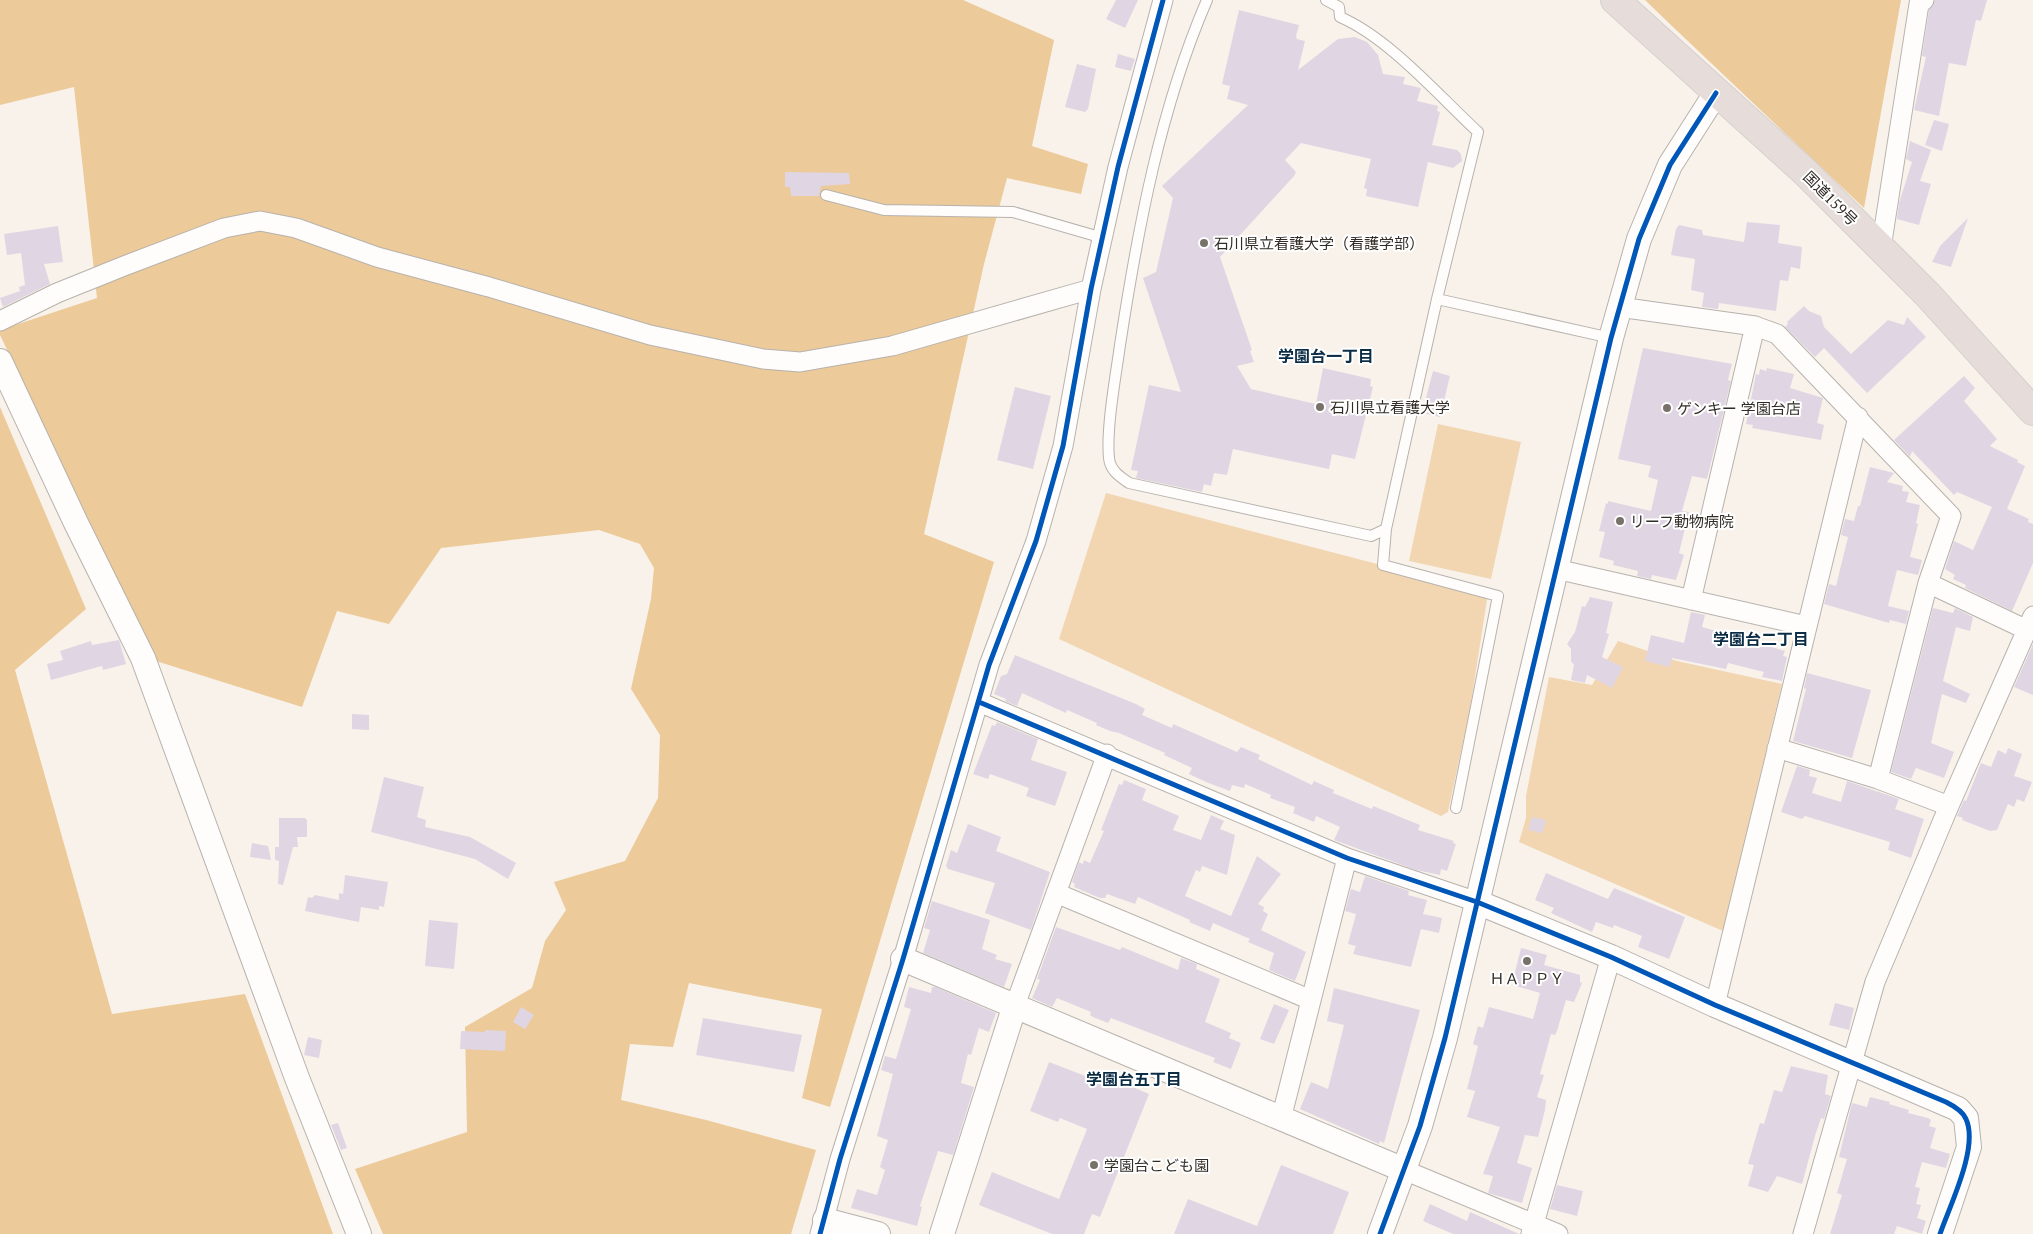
<svg xmlns="http://www.w3.org/2000/svg" width="2033" height="1234" font-family="'PT Serif','Noto Sans JP',serif">
<rect width="100%" height="100%" fill="#f8f2eb"/>
<path fill="#f2d6b1" d="M1438,424l83,18 -30,137 -82,-18z
M1106,493l382,100 -18,116 -22,103 -7,4 -382,-177z
M1618,641l59,20 105,23 -59,247 -204,-89 7,-24v-22l23,-119 43,8z"/>
<path fill="#ecca99" d="M0,0h963l91,40 -22,106 56,18 -7,30 -74,-16 -23,86 -60,270 70,28 -164,545 -28,-9 20,-89 -133,-26 -16,64 -43,-3 -9,56 85,20 110,30 -25,84h-408l-28,-65 112,-37 -2,-105 67,-39 13,-47 21,-31 -12,-28 71,-21 33,-63 2,-63 -29,-46 20,-90 3,-31 -14,-24 -41,-14 -158,18 -52,76 -52,-13 -35,96 -146,-46 -156,-326v-5l97,-32 -23,-211 -74,18z
M1645,0h256l-37,208 -192,-182z
M0,407l86,202 -71,61 97,344 133,-20 88,240h-333z"/>
<path fill="#e0d6e3" d="M1116,0h22l-13,28 -19,-9z
M1935,0h52l-6,21 -5,-1 -10,46 -17,-3 -10,53 -25,-6 12,-53 -4,-1 7,-46z
M1239,10l60,15 -3,11 1,3 8,2 -7,29 40,-31 17,-2 12,5 11,13 5,19 22,3 -2,7 18,4 -4,13 21,5 -1,5 3,1 -8,33 25,5 4,4 1,7 -9,7 -25,-6 -10,45 -52,-11 1,-7 -3,-1 7,-29 -70,-16 -16,17 11,12 -2,4 -74,81 32,93 -2,1 4,11 -17,4 14,23 65,15 7,-36 48,11 -1,7 3,1 -18,72 -23,-5 -3,15 -96,-20 -6,26 -13,-2 -3,13 -7,-2 -2,8 -66,-14 2,-7 -7,-1 18,-85 32,7 -38,-114 13,-6 17,-74 -11,-12 86,-81 -21,-6 3,-13 -8,-2z
M1118,54l17,5 -4,12 -16,-4z
M1077,64l19,5 -8,40 -3,3 -20,-5z
M1934,120l15,4 -7,27 -17,-6z
M1910,141l21,9 -11,31 11,3 -12,41 -22,-6 2,-16 13,-41 -6,-3z
M785,172l64,1 1,11 -29,2 -2,10h-28l-1,-9h-5z
M1968,218l-17,49 -19,-5 8,-16z
M1747,222l33,3 -2,18 24,4 -2,22 -9,-2 -3,14 -8,-1 -4,31 -57,-8 -1,6 -16,-2 2,-14 -13,-3 4,-31 -24,-4 5,-26 3,-4 23,5 1,5 41,7z
M58,226l5,36 -19,2 6,20 -47,23 -3,-9 20,-7 -1,-4 6,-2 -4,-32 -14,2 -3,-21z
M1804,306l5,5 12,5 3,11 27,27 37,-34 16,5 3,-8 19,20 -59,56 -43,-45 -9,9 -30,-30 3,-3 -1,-2z
M1643,348l89,16 -4,16 3,1 -24,98 -15,-3 -10,35 7,1 -10,41 5,2 -8,25 -24,-5 -1,4 -14,-3 1,-5 -25,-6 1,-4 -15,-4 6,-25 -6,-1 7,-28 2,1v-3l43,10 3,-13 4,-18 -10,-3 3,-11 -33,-7z
M1767,368l27,6 -4,14 33,10 -6,25 7,2 -3,15 -69,-12 1,-3 -7,-1 10,-50 3,1 1,-6 6,2z
M1433,371l17,5 -10,41 -18,-4z
M1964,376l11,12 -11,13 33,38 -7,7 28,14 -1,2 8,4 -18,43 22,10 -1,3 5,2v39l-21,48 -47,-23 1,-3 -13,-6 2,-4 -10,-6 9,-28 19,9 19,-43 -35,-15 -3,3 -42,-44 -2,6 -16,-17z
M1015,387l36,9 -18,73 -36,-9z
M1870,467l24,6 -7,9 16,4 -1,5 7,1 -3,10 14,3 -4,18 2,1 -8,33 12,3 -4,15 -21,-5 -9,36 21,5 -3,13 -16,-4 -1,3 -65,-19 5,-20 7,2 12,-49 -7,-2 4,-16 9,2 4,-15h2z
M1590,597l23,5 -7,31 3,1 -7,23 21,10 -11,21 -25,-13 -2,8 -14,-3 3,-15 -3,-4v-12l-4,-5 8,-12 7,-26 3,1z
M1933,608l20,5 2,-5 18,9 -3,14 -14,-4 -13,54 27,13 -4,9 -24,-9 -11,49 23,9 -10,26 -28,-10 -5,11 -20,-7z
M1691,612l14,3 -3,12 83,24 -2,5 4,1 -5,24 -20,-4 2,-5 -36,-9 -2,6 -54,-11 -2,9 -25,-6 6,-26 33,8z
M119,640l7,24 -23,6 -1,-4 -51,14 -4,-16 16,-4 -3,-9 31,-10 1,4z
M2033,644v51l-19,-8z
M1015,655l121,49 9,5 -3,6 30,13 1,-4 64,28 4,-5 19,8 -2,4 54,26 2,-4 20,9 -1,3 39,16 1,-3 47,19 -2,5 36,11 -1,2 3,1 -9,27 -6,-2 -1,6 -24,-5 -82,-30 6,-13 -24,-11 -2,6 -21,-9 2,-6 -25,-9 1,-3 -26,-11 -1,4 -12,-3 -2,6 -24,-9 -17,-8 3,-6 -28,-13 1,-2 -46,-20 -9,-2 -14,-6 1,-2 -30,-13 -1,3 -44,-20 -5,13 -12,-5 1,-2 -12,-5 7,-18 6,-2z
M1807,673l64,17 -19,68 -59,-17 13,-52 -2,-1z
M352,714l17,1v15l-17,-1z
M997,722l41,17 -7,21 36,12 -12,34 -29,-10 3,-8 -39,-14 -2,5 -15,-5 19,-49 3,1z
M2008,748l14,6 -8,22 18,6 -8,20 -7,-3 -3,8 -6,-3 -11,26 -7,1 -28,-11 1,-2 -6,-2 7,-16 2,1 15,-38 10,4 7,-17 8,4z
M1797,766l13,4 -1,6 8,2 -5,15 29,9 6,-21 52,18 -4,10 29,10 -13,39 -23,-8 2,-8 -85,-26 -3,3 -21,-7z
M384,777l40,10 -7,30 9,3 -1,7 45,10 46,26 -8,16 -33,-20 -104,-27z
M1124,780l22,9 -4,11 37,16 -6,14 28,10 10,-25 13,6 -4,8 15,6 -8,40 -25,-9 -2,6 -4,-2 -11,26 46,20 26,-60 24,18 -23,30 6,3 -1,4 5,3 -7,16 45,22 -11,29 -26,-11 5,-17 -26,-11 2,-3 -37,-16 -3,8 -21,-9 1,-2 -52,-23 -3,7 -28,-10 -2,4h-5l-26,-11 1,-3 -3,-2 7,-20 4,2 1,-4 6,3 14,-32 -3,-1 18,-46 3,1z
M1532,817l14,3 -4,13 -14,-3z
M279,818h26l2,2v17h-10l1,10h-5l-10,38 -5,-1 1,-23 -4,-1v-13h4z
M968,824l33,13 -5,14 54,21 -19,58 -46,-17 10,-30 -47,-14 -2,-3 5,-16 6,3z
M252,843l16,3 3,14 -21,-3z
M1546,873l62,26 6,-11 71,29 -16,42 -31,-12 4,-11 -28,-11 -1,3 -17,-6 -4,10 -41,-19 3,-5 -19,-8z
M345,875l43,7 -4,25 -5,-1v4l-18,-3 -2,15 -54,-11 3,-14 4,1 3,-3 24,5v-7l4,1z
M1365,876l44,15 -1,4 19,5 -4,14 19,4 -3,15 -18,-4 -10,38 -58,-13 3,-8 -8,-2 8,-30 -11,-3 6,-22 9,3z
M932,901l58,19 -8,29 15,6 -2,4 17,5 -8,23 -81,-34 7,-23 -6,-2z
M429,920l29,3 -4,46 -29,-3z
M1056,927l64,23 2,-3 56,23 3,-12 16,6 -1,5 24,10 -15,43 26,11 -2,5 12,5 -10,26 -18,-7 2,-4 -104,-40 -3,5 -15,-6 -3,-2 1,-3 -34,-14 -5,9 -20,-9 8,-18 -3,-1z
M1521,948l26,7 -3,10 36,10v7l2,1 -8,19 -8,-2 -9,31 -2,4 -4,-1 -11,40 4,1 -7,22 9,3 -1,10 -7,27 -13,-2 -8,28 15,5 -10,35 -34,-10 5,-17 -10,-2 17,-47 -33,-10 8,-26 -8,-2 11,-43 -5,-2 5,-18 5,2 6,-21 44,12 7,-26 -24,-7 1,-5 -4,-1z
M909,987l22,6 1,-6h3l61,26 -7,19 -10,-4 -8,27 -3,-1 -7,29 13,4 -21,68 -15,-4 -18,55 2,1 -5,19 -66,-18 6,-19 20,6 8,-25 -5,-3 8,-27 -11,-4 16,-62 -12,-4 4,-14 11,3 15,-50 -7,-2z
M1334,988l86,22 -36,133 -4,-2 -1,3 -79,-35 11,-27 17,7 16,-64 -17,-4z
M1835,1003l19,5 -5,22 -20,-5z
M1274,1004l15,6 -15,34 -14,-5z
M521,1007l13,8 -9,14 -12,-7z
M703,1018l99,17 -8,37 -98,-17z
M485,1030l21,1 -1,20 -45,-2 1,-18 24,1z
M308,1037l14,3 -3,18 -15,-3z
M1049,1062l57,22 3,-7 40,17 -49,123 -8,-3 -8,20h-32l-73,-29 13,-33 67,27 28,-70 -27,-11 -2,4 -28,-11z
M1791,1066l37,9 -3,19 6,2 -7,23 -3,-1 -6,18 -13,48 -25,-8 -9,16 -20,-6 6,-21 -6,-1 12,-41 4,1 10,-34 8,2z
M1870,1097l20,5 -1,2 20,6 -1,3 20,5 3,2 -2,6 7,2 -6,20 20,6 -4,14 -24,-6 -7,25 5,1 -4,16 5,1 -4,13 9,3 -4,13 -25,-8 -3,8h-64l12,-39 -5,-2 10,-34 -8,-2 13,-54 15,4z
M338,1123l9,25 -6,2 -10,-25z
M1281,1165l68,27 -16,42h-159l14,-35 69,27z
M1557,1185l26,6 -6,25 -27,-7z
M1430,1204l37,17 3,-9 49,22h-66l-30,-13z"/>
<g fill="none" stroke-linecap="round" stroke-linejoin="round">
<g stroke="#b7b2ac" stroke-width="12">
<path id="service" d="M1207,0c-47,109 -69,228 -87,345 -4,30 -14,83 -11,113 1,12 10,18 20,25l242,53 15,-7 51,-230 174,39
M1326,0l13,7 1,10c49,21 99,79 138,115l-41,167
M826,195l58,15 129,2 90,26
M1386,529l-3,36 115,31 -42,212"/>
</g>
<g stroke="#b7b2ac" stroke-width="21">
<path id="minor" d="M1881,248l38,-244 5,-4
M1619,307l136,19 22,8 174,182 -23,67 -50,196
M0,321l57,-28 67,-27 100,-38 36,-7 36,7 81,29 112,30 161,48 113,24 37,3 92,-16 199,-57
M1556,569l250,57
M1928,583l99,47
M1691,600l64,-274
M979,702l368,156 130,44
M1777,748l101,31 71,27
M1056,893l255,107
M1715,1005l143,-588
M1014,1008l93,-254
M1281,1119l66,-261
M1404,1170l154,64
M820,1234l20,-75 63,-200 86,-294 47,-124 27,-95 28,-157 27,-122 45,-167
M1531,1234l80,-277
M1803,1234l72,-252 74,-176 84,-190"/>
</g>
<g stroke="#b7b2ac" stroke-width="26">
<path id="tertiary" d="M0,361l76,162 67,135 154,420 62,156
M1477,902l134,55 104,48 243,104 8,9 3,29 -29,87
M903,959l501,211
M825,1220l53,14
M942,1234l72,-226
M1380,1234l40,-108 25,-88 166,-700 28,-99 31,-74 46,-72"/>
</g>
<g stroke="#d3d0cc" stroke-width="30">
<path id="trunk" d="M1615,0l190,172 123,123 105,116"/>
</g>
<use href="#service" stroke="#fefdfc" stroke-width="10"/>
<use href="#minor" stroke="#fefdfc" stroke-width="19"/>
<use href="#tertiary" stroke="#fefdfc" stroke-width="24"/>
<use href="#trunk" stroke="#e6dcda" stroke-width="28"/>
<g stroke="#fff" stroke-width="8">
<path id="cycleway" d="M979,702l368,156 130,44 134,55 104,48 231,97c8,4 17,9 20,17 13,28 -16,86 -26,115
M820,1234l20,-75 63,-200 86,-294 47,-124 27,-95 28,-157 27,-122 45,-167
M1380,1234l40,-108 25,-88 166,-700 28,-99 31,-74 46,-72"/>
</g>
<use href="#cycleway" stroke="#0057b8" stroke-width="5"/>
</g>
<g fill="#77716a" stroke="#fff" stroke-width="2">
<circle cx="1204" cy="243" r="5"/>
<circle cx="1320" cy="407" r="5"/>
<circle cx="1667" cy="408" r="5"/>
<circle cx="1620" cy="521" r="5"/>
<circle cx="1527" cy="961" r="5"/>
<circle cx="1094" cy="1165" r="5"/>
</g>
<g text-anchor="middle" dominant-baseline="central" stroke-width="4" stroke-linejoin="round" paint-order="stroke">
<g font-size="15" fill="#312c25" stroke="#fff">
<text transform="translate(1831 198) rotate(45)">国道159号</text>
</g>
<g font-size="15" fill="#312c25" stroke="#fff" text-anchor="start">
<text x="1214" y="243">石川県立看護大学（看護学部）</text>
<text x="1330" y="407">石川県立看護大学</text>
<text x="1677" y="408">ゲンキー 学園台店</text>
<text x="1630" y="521">リーフ動物病院</text>
<text x="1527" y="978" text-anchor="middle">ＨＡＰＰＹ</text>
<text x="1104" y="1165">学園台こども園</text>
</g>
<g font-size="16" font-weight="bold" fill="#0b2c45" stroke="#fff">
<text x="1326" y="356">学園台一丁目</text>
<text x="1761" y="639">学園台二丁目</text>
<text x="1134" y="1079">学園台五丁目</text>
</g>
</g>
</svg>
